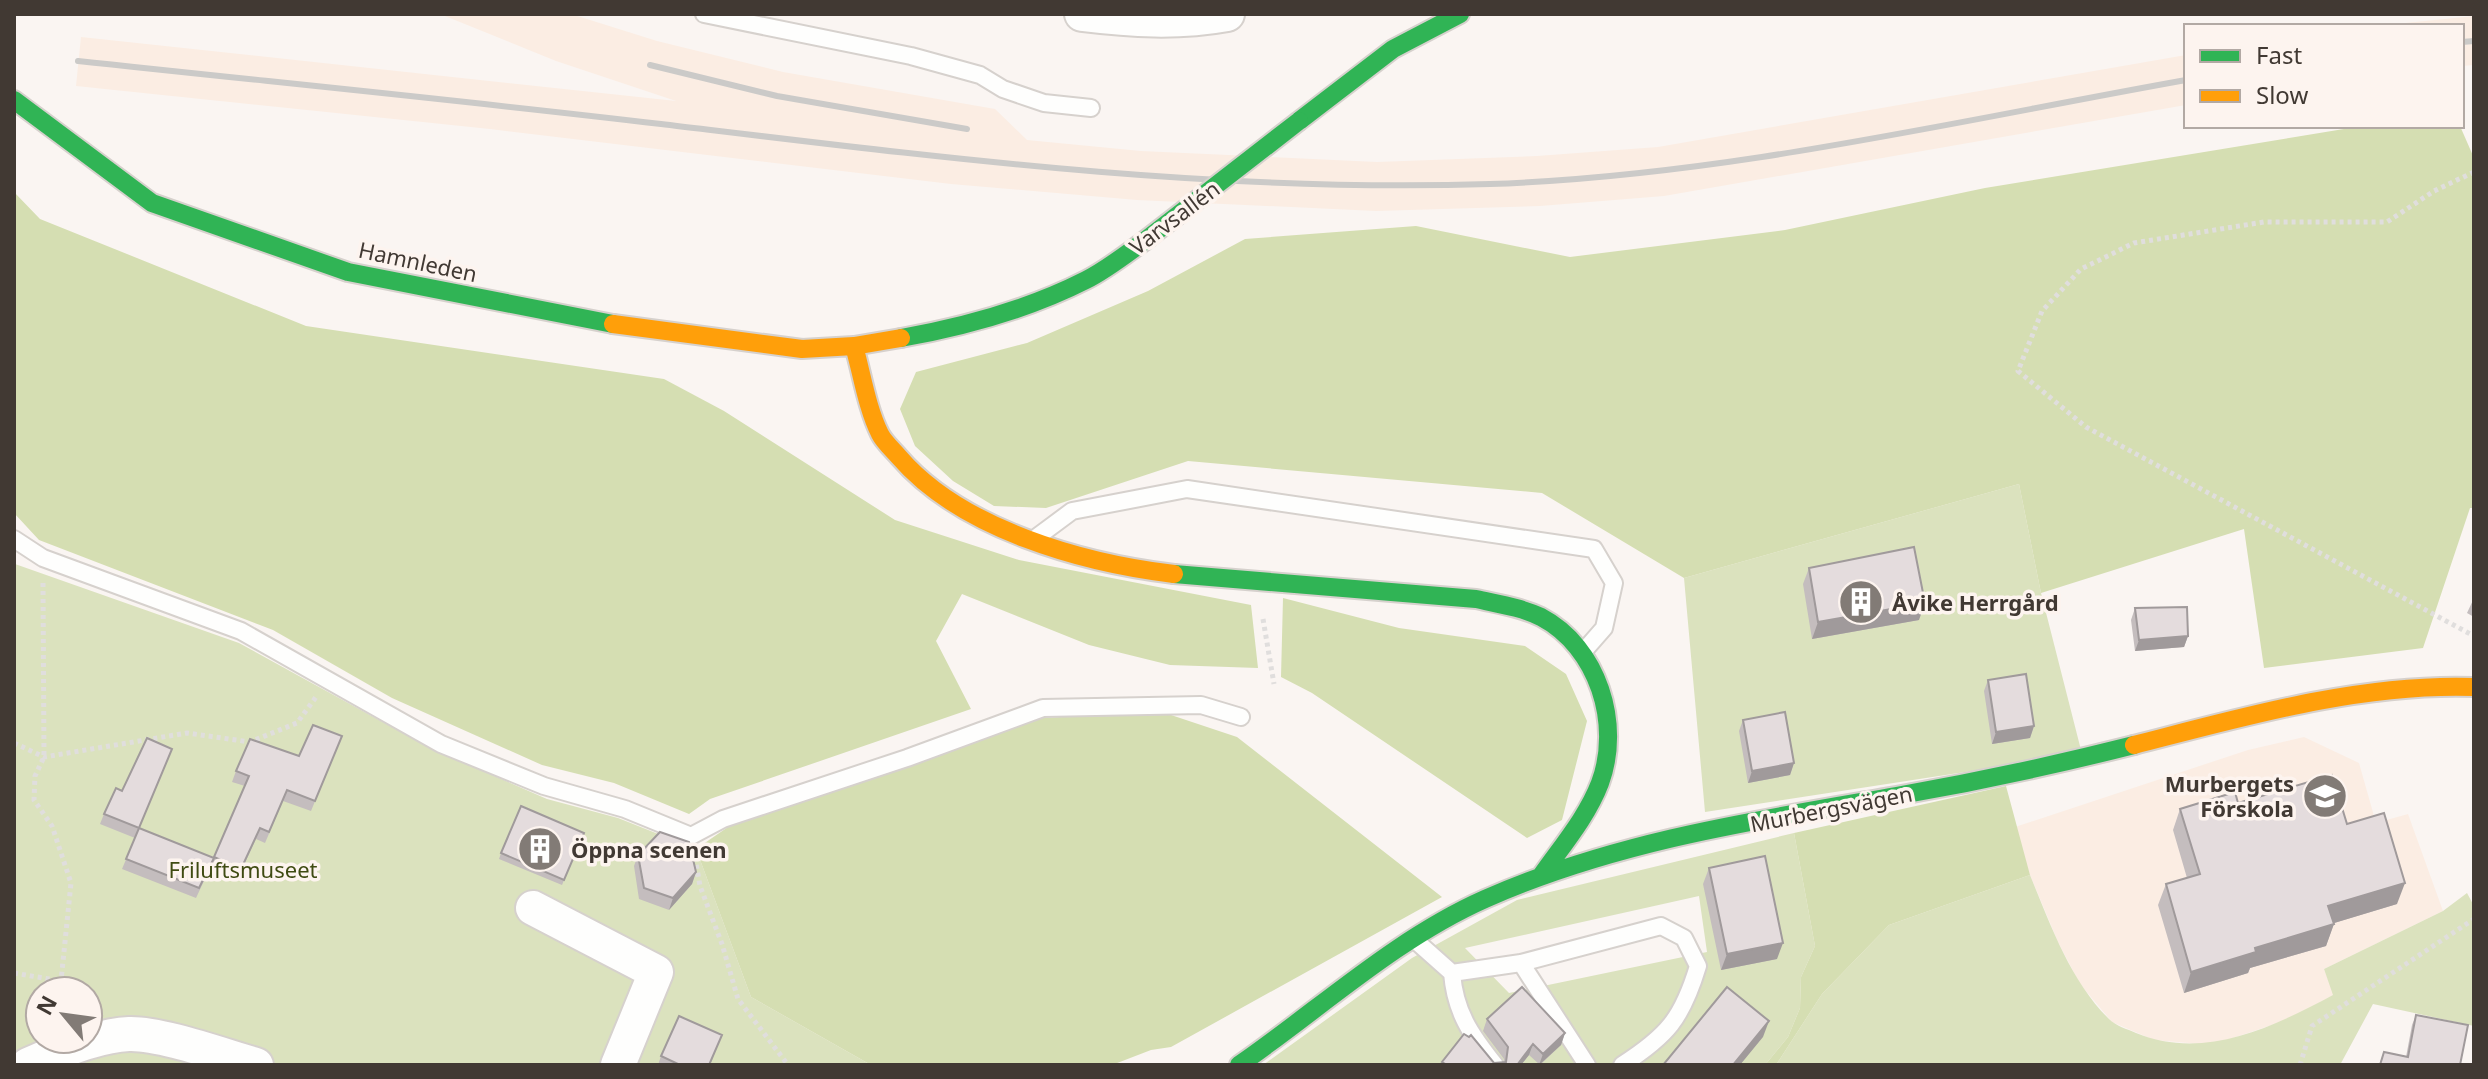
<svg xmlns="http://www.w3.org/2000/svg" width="2488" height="1079" font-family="'Noto Sans',sans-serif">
<rect width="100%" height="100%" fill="#faf5f2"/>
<path fill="#fbede3" d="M440,14h131l86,27 126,31 212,37 32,31 114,11 236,11 160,-6 121,-9 528,-92v50l-522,91 -124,10 -164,5 -239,-11 -186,-16 -461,-55 -414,-43 5,-49 595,64 -120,-40z
M2474,16v49l-12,1v-40h-86z
M2304,737l55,26 17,60 32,-9 35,97 -119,58 10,26 -47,25 -75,25 -58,-5 -42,-18 -32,-38 -22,-42 -28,-67 -15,-48 233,-77z"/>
<path fill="#dbe2be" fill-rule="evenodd" d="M2019,484l22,109 41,161 -377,58 -21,-234z
M15,564l224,79 191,105 117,51 71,19 78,31 55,148 120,68h-857zM40,991h48v48h-48z
M1794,833l21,113 -14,31 -1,31 -12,29 -23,28h-502l149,-107 105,-58zM1699,896l8,56 -198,41 -44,-45z
M2030,875c21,51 40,105 79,144 7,7 18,10 27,14 68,28 137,-6 197,-38l-9,-26 119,-58 24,-18 7,13v120l-101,-22 -33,61h-564l46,-71 67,-69z"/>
<path fill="#d5deb2" d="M2362,126h98l14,32v350h-4l-47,140 -159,20 -20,-139 -203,64 -22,-109 -335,94 -142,-85 -354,-32 -142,47 -52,-2 -41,-25 -38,-35 -15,-37 16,-37 111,-29 121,-52 97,-52 171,-13 154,31 215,-27 200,-42z
M14,192l26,27 266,107 358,53 60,32 171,109 124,40 232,45 7,63 -88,-3 -81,-20 -127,-51 -26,47 35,68 -261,90 -21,15 -75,-31 -72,-18 -150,-67 -119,-68 -234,-90 -25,-27z
M1283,598l116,30 126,18 41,28 21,47 -25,99 -35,18 -215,-145 -31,-16z
M1159,711l78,26 205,160 -271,150 -20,3 -39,15h-241l-120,-68 -55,-148 32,-22 315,-109z
M2006,786l24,89 -141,50 -67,69 -46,71h-11l23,-28 12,-29 1,-31 14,-31 -21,-113z"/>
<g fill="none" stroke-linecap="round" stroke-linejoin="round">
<g stroke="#d6d1cd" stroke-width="20">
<path id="lane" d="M704,14l207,42 69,19 23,14 41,14 47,5
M1037,537l35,-26 115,-22 407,60 20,34 -10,45 -21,24
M14,539l29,19 198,73 200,113 103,42 81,23 66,27 32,-17 184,-61 136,-50 158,-3 40,12
M1416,941l36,32 69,-10 140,-37 23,12 14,28c-16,53 -31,70 -76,99
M1521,963l66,102
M1452,973c3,39 19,62 43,92"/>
</g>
<g stroke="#d6d1cd" stroke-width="38">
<path id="street" d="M1082,14c49,6 96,9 145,0
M533,908l123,64 -38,93
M28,1065c27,-12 72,-30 101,-31 32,-1 95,22 127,31"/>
</g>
<g stroke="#d6d1cd" stroke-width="22">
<path id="fast" d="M14,100l138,103 196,69 265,52
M1299,121l94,-72 67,-35
M901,338c62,-11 128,-29 185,-58 20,-10 39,-25 57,-38
M1174,574l302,25c22,5 44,8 65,18 57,30 81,107 59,166 -13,34 -38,63 -59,93
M1239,1065c81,-56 156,-126 246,-166 131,-58 272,-79 411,-103 80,-14 159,-31 238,-51"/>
</g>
<g stroke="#d6d1cd" stroke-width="22">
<path id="slow" d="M613,324l189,25 52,-3 47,-8
M854,346c8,28 13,62 26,88 4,8 13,16 19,23 62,72 183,106 275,117
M2134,745c109,-28 226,-62 340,-58"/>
</g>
<path stroke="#e0dedd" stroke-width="5" stroke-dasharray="4 4" stroke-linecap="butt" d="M2474,172l-40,19 -47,31h-123l-130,21 -53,26 -39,42 -24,60 68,56 388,209
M43,583l1,174 -9,19 -1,24 18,26 19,57 -10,98 12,10
M1263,619l11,65
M14,743l30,14 143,-24 63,9 47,-19 19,-26
M695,857l5,29 22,58 16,55 50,66
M14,973l47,8
M2300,1065l12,-39 162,-107"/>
<use href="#lane" stroke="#fefefd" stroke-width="16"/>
<use href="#street" stroke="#fefefd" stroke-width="34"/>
<use href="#fast" stroke="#30b455" stroke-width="18"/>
<use href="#slow" stroke="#ff9f0a" stroke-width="18"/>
<path stroke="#cbcac8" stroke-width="6" d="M2462,42l12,-1
M78,61c195,21 389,40 583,63 275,33 552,69 829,60 234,-8 466,-63 696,-104
M650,65l127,31 190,33"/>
<g stroke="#d6d1cd" stroke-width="22" stroke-linecap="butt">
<path id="fast-bridge" d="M1143,242l156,-121"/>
</g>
<use href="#fast-bridge" stroke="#30b455" stroke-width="18"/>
</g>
<path fill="#c4bdbe" d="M1809,568l110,52 -107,19 -9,-55z
M2474,598v19l-7,-4z
M2135,608l53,28 -4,11 -49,4 -4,-31z
M1988,680l46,46 -4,12 -38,6 -8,-53z
M1743,720l51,43 -4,12 -42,8 -9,-52z
M342,736l-31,75 -28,-10 -18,42 -9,-4 -19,41 -27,-12 -14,30 -74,-29 13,-31 -35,-14 4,-10 110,44 31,-72 -13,-4 4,-11 63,-15z
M2238,803l109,21 50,80 -63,19 -8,23 -76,22 -2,5 -64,20 -26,-88 8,-21 21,-6 -14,-48 7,-21z
M584,833l-22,52 -63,-26 2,-6z
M638,855l58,17 -4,12 -23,26 -30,-11 -5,-33z
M1709,868l68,91 -56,11 -18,-86z
M2416,1015l44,50h-81l5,-13 22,5 6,-32z
M1487,1019l78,14 -4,12 -21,20 -11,-10 -8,10h-80l1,-3 52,1 10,-1v-3l-21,-28z
M722,1035l-12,30h-52l3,-9z"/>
<path fill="#a09a9b" d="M1925,603l-6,17 -107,19 6,-17z
M2188,636l-4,11 -49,4 4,-11z
M2034,726l-4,12 -38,6 4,-12z
M1794,763l-4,12 -42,8 4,-12z
M696,872l-4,12 -23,26 4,-12z
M2405,883l-8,21 -76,23 7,-21z
M2334,924l-8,22 -76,22 -2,5 -64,20 7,-21 64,-24z
M1783,943l-6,16 -56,11 6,-16z
M1769,1021l-6,16 -23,28h-7z
M1565,1033l-4,12 -22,20 4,-11z
M1533,1044l-4,11 -8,10h-4z"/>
<path fill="#e4dcdd" stroke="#a09a9b" stroke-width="2" d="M1914,547l11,56 -107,19 -9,-54z
M2187,607l1,29 -49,4 -4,-32z
M2026,674l8,52 -38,6 -8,-52z
M1785,712l9,51 -42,8 -9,-51z
M313,725l29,11 -27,65 -28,-11 -18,42 -9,-4 -19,41 -27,-12 35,-81 -13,-5 14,-32 49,17z
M147,738l25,11 -33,79 -35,-14 12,-26 6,3z
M2332,775l15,49 37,-11 21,70 -77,23 6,18 -79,24 1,4 -65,20 -25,-88 34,-10 -20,-65 55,-17 3,11z
M521,806l63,27 -20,47 -63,-27z
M139,828l75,30 -15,30 -73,-29z
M660,832l29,10 7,30 -23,26 -29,-10 -6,-33z
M1765,856l18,87 -56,11 -18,-86z
M1522,987l43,46 -22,21 -10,-10 -16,21h-70l-5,-3 22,-28 5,3 2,-2 23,28 12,-1 2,-15 -21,-28z
M1727,987l42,34 -36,44h-70z
M2416,1015l52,10 -8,40h-80l4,-13 24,5z
M679,1016l43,19 -13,30h-29l-19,-9z"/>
<defs>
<g id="building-disc" transform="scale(2.3)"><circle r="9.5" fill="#827b76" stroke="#fdf4ef"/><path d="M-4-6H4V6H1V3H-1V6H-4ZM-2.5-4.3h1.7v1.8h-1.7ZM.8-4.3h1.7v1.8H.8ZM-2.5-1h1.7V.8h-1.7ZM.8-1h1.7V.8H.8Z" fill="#fff"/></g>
<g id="school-disc" transform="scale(2.3)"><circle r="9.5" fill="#827b76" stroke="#fdf4ef"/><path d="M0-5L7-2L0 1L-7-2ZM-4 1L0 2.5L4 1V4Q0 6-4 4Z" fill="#fff"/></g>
</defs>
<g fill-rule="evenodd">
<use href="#building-disc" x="1861" y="602"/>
<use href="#school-disc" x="2325" y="796"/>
<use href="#building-disc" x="540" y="849"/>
</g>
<g text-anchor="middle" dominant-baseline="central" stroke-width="7" stroke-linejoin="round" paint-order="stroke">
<g font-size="22" fill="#413933" stroke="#fdf4ef">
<text transform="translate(1174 217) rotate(-37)">Varvsallén</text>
<text transform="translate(418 261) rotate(12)">Hamnleden</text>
<text transform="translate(1831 808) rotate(-11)">Murbergsvägen</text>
</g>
<g font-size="22" font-weight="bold" fill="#413933" stroke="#fdf4ef" text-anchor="start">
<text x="1892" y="602">Åvike Herrgård</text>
<text x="2294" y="783" text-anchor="end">Murbergets<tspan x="2294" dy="25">Förskola</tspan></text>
<text x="571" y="849">Öppna scenen</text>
</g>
<g font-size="22" fill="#3f4b12" stroke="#fdf4ef">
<text x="243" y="869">Friluftsmuseet</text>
</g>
</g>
<rect width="2488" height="1079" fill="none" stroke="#413933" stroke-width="32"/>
<rect x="2184" y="24" width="280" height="104" fill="#fdf4ef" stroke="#b2a9a4" stroke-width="2"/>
<rect x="2200" y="50" width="40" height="12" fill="#30b455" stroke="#b2a9a4" stroke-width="2"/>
<text x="2256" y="64" font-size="24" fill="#413933">Fast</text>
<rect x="2200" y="90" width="40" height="12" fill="#ff9f0a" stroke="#b2a9a4" stroke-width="2"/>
<text x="2256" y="104" font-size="24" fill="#413933">Slow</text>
<g transform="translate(64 1015) rotate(299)"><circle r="38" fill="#fdf4ef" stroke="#b2a9a4" stroke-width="2"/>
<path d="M0-6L14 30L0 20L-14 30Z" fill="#827b76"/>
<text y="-12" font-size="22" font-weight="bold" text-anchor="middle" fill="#413933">N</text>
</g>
</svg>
